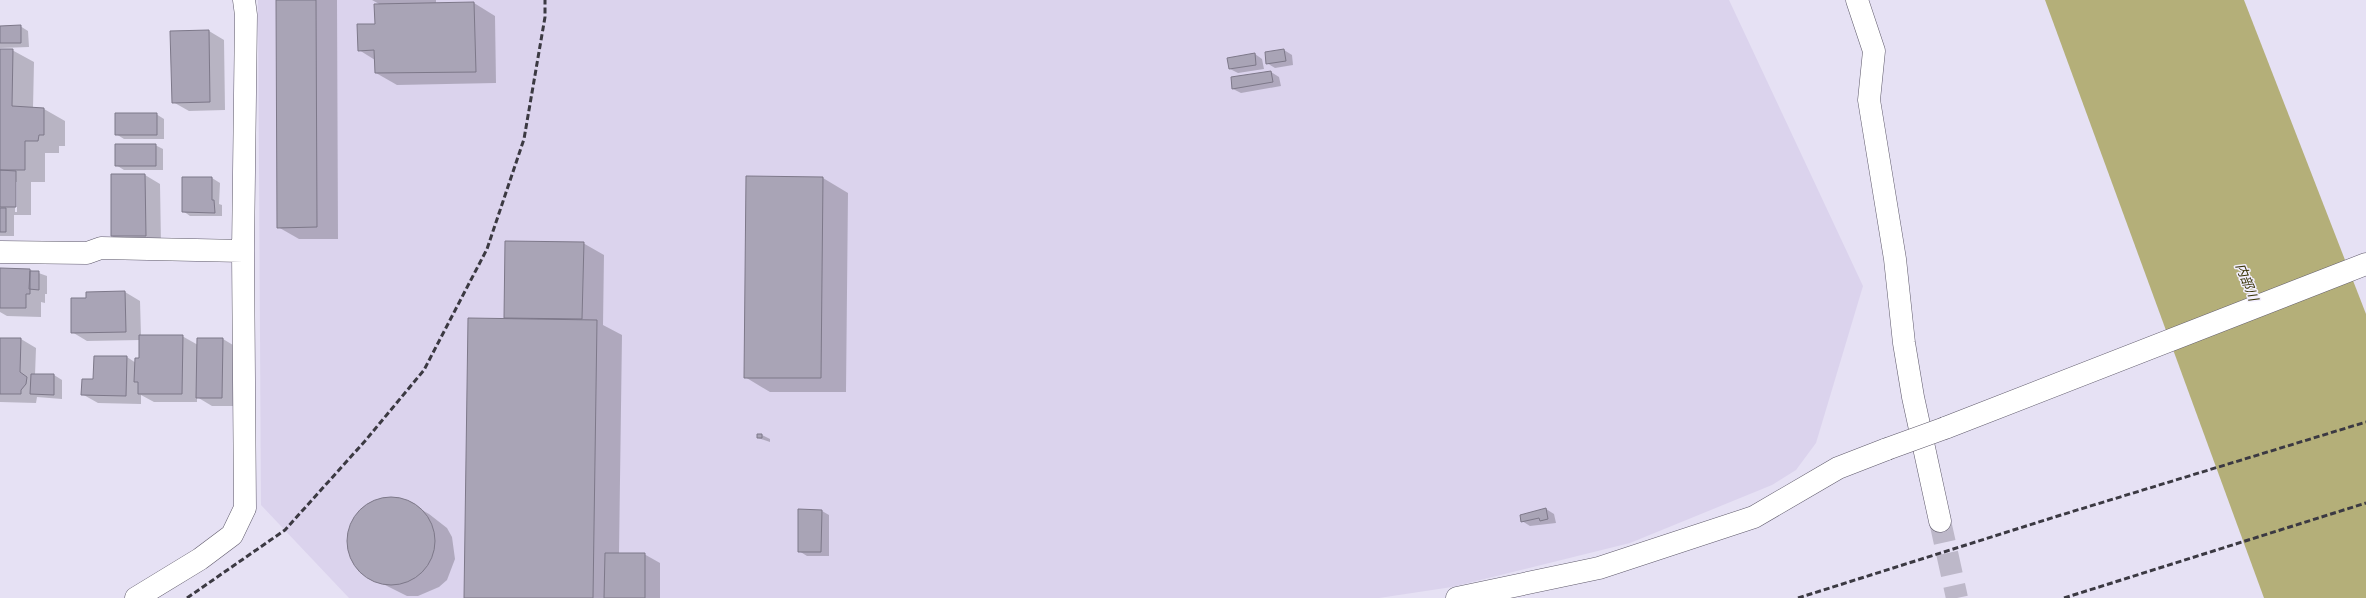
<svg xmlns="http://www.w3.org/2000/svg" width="2366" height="598" font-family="'Fira Sans Condensed','Noto Sans JP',sans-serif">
<rect width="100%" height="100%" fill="#e6e1f4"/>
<path fill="#dbd3ed" d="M258,0h1471l134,286 -47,157 -20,27 -24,15 -142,58 -178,44 -73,11h-1030l-88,-93z"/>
<path fill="#b4af79" d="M2045,0h199l122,314v284h-102z"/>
<path fill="#0003" fill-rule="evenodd" d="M277,0h60l1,239h-39l-21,-12z
M372,0h64v4l38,-1 21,13 1,67 -99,2 -21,-12 -1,-13 -16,-10 17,-25 5,-20z
M20,26l8,5 1,16 -29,1v-21z
M209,31l15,9 1,70 -36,1 -16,-9z
M0,50h12l22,12 -1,46 11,1 21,12v25h-6v7h-14v29h-14v33h-17v21h-14zM15,182h2v30h-2z
M1284,50l8,5 1,10 -18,3 -8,-5z
M1255,54l7,5 2,10 -26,4 -8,-4z
M1271,72l8,5 2,9 -40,7 -8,-4 -1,-11z
M156,114l8,5v20h-40l-8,-5z
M155,145l8,4v21h-39l-8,-5z
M112,175h33l15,9 1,61h-34l-15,-9z
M747,177l76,1 25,15 -2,199h-76l-25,-15z
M212,178l8,5 -1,21 3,1v11h-32l-7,-5z
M583,243l21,12 -1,70 19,10 -3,219h25l16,9v35h-195l43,-278 -3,-2z
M0,269l30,1 17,6v18h-2v9l-4,-1v15l-34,-1 -7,-4z
M125,292l15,9 1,35h41l16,9 25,-6 15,9 -1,58h-25l-15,-9v5h-43l-13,-7v9l-43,-1 -16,-9 12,-14 33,-23 9,6 4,-4v-19l-53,1 -15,-9 15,-33v-6z
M0,339h21l15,9 -1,27h19l8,5v19l-25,-2 -1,6 -36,-1z
M762,435l8,4v3l-12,-4z
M397,498l11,4 21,12 18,14 5,9 3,22 -8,21 -8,7 -21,9h-11l-42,-21 -13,-17 -3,-23 8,-20 18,-13z
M1546,509l8,5 2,9 -26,3 -8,-5z
M822,511l7,4v41h-22l-8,-5z"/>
<path fill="#a9a4b6" stroke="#7d7889" d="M276,0h40l1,227 -40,1z
M474,2l2,70 -101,1 -1,-23 -16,1 -1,-27h18l-1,-20z
M21,25v18h-21v-17z
M209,30l1,72 -38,1 -2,-72z
M0,49h13l-1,57 32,2v27h-5l-1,6h-13v29h-25z
M1284,49l2,12 -20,3 -1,-12z
M1255,53l1,12 -27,4 -2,-11z
M1271,71l2,11 -41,7 -1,-12z
M115,113h42v22h-42z
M115,144h41v22h-41z
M0,170l16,1v36h-16z
M111,174h34l1,62h-35z
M746,176l77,1 -2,201h-77z
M182,177h30v23h2l1,13 -33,-1z
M0,208h6v24h-6z
M505,241l79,1 -2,77 -78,-1z
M0,268l30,1v25h-4v14h-26z
M30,271h9v19l-10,-1z
M125,291l1,41 -55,1v-35h15v-6z
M468,318l129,2 -4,278h-129z
M139,335h44l-1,59h-44v-12h-4l1,-24h4z
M0,338h21l-1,34 7,5 -1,7 -5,6v4h-21z
M197,338h26l-1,60h-26z
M94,356h33l-1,40 -45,-1 1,-16h11z
M31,374h23v21l-24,-1z
M757,434h5v4h-5z
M347 541a44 44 0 1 1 88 0a44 44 0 1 1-88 0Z
M1546,508l2,11 -8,2 -1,-3 -18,4 -1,-7z
M798,509l24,1 -1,42h-23z
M605,553h40v45h-41z"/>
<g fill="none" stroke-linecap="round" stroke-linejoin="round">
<path stroke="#bdb8c9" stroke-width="22" stroke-dasharray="22 11" stroke-linecap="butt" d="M1940,521l17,77"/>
<g stroke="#5e596a" stroke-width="23">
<path id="minor" d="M1857,0l17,51 -5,49 26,159 9,84 9,54 27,124
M0,252l87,1 14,-5 142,3 3,-236 -2,-15
M1945,428l421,-164
M136,598l64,-39 32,-24 13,-27 -2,-257
M1457,598l142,-30 155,-51 84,-49 49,-19"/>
</g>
<use href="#minor" stroke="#fff" stroke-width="22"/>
<path stroke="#3b3942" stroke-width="3" stroke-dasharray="6 3" stroke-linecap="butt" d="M187,598l98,-68 80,-89 59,-71 63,-121 37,-110 21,-122v-17
M1798,598l263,-83 305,-93
M2064,598l302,-95"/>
<g stroke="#5e596a" stroke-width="23" stroke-linecap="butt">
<path id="minor-bridge" d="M1887,449l58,-21"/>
</g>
<use href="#minor-bridge" stroke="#fff" stroke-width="22"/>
</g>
<g text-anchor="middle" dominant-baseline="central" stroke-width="3" stroke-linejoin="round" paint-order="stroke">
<g font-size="13" font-style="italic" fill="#383306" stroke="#f3effe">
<text transform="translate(2247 282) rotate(69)">内部川</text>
</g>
</g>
</svg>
